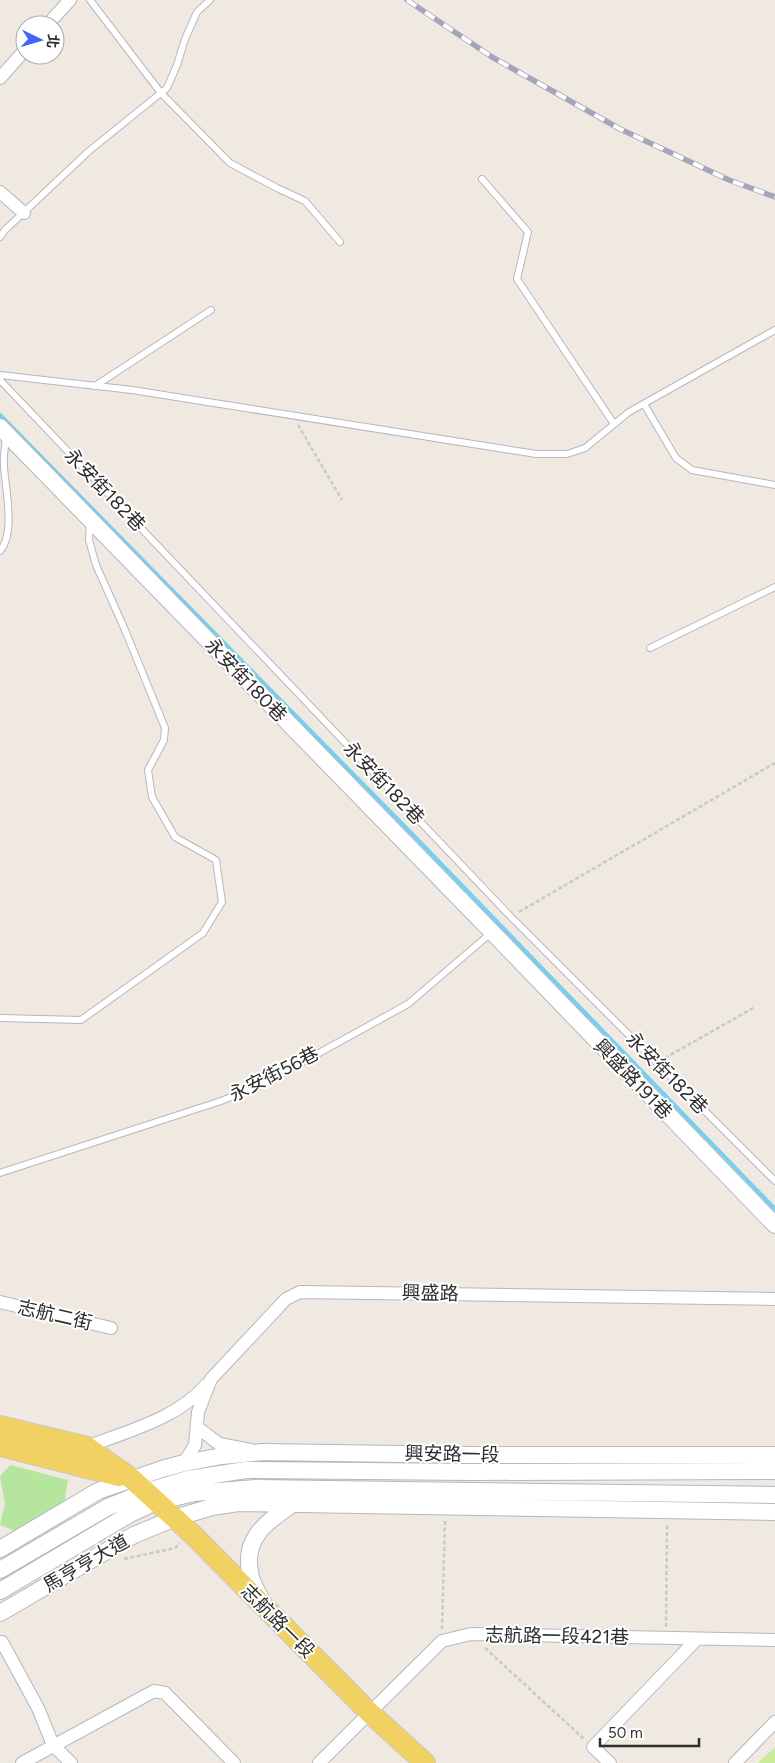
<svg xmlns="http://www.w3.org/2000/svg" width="775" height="1763" font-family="Figtree,'Noto Sans TC',sans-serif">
<rect width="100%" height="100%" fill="#efe9e1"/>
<path fill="#b6e59e" d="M10,1465l58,15 -4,25 -49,26 -15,-6 5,-21 -5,-28z"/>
<path fill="#c9ec9a" d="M775,1747v16h-17z"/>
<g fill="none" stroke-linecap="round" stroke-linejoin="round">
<path stroke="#75cff0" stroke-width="4" d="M0,415l416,423 359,371"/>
<g stroke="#b4b7c1" stroke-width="8">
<path id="service" d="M90,0l71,93 69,70 47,25 28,13 35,41
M482,179l46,53 -11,47 97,145
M0,237l5,-7 84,-79 78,-63 10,-23 8,-26 12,-27 13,-12
M0,375l132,15 404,64h31l18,-6 44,-36 146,-82
M0,380l511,537 264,264
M95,386l116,-76
M644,404l32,54 16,12 83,15
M0,551c16,-18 5,-63 4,-85 -1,-9 1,-19 2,-28
M650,648l125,-61
M0,1018l81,2 122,-87 19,-31 -6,-42 -41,-23 -23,-40 -4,-27 16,-30 1,-12 -40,-98 -29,-65 -7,-25 1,-18
M0,1173l221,-72 40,-16 147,-81 83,-71"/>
</g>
<g stroke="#b4b7c1" stroke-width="14">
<path id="minor" d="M47,25l23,-25
M0,78l25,-28
M0,192l24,21
M0,1302l111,26
M197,1427l22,17 32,6
M87,1447c40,-16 90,-28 119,-62
M184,1463l11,-18 3,-33 13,-33 75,-80 14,-7 475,7
M2,1642l36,66 15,37 18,18
M22,1763l132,-72 11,2 69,70
M319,1763l123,-122 29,-7 304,6
M610,1763l-17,-16 104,-108
M735,1763l40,-41"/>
</g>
<g stroke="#b4b7c1" stroke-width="18">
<path id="tertiary" d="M0,427l492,505 283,293
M0,1549l98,-58 64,-22 22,-6 38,-7 41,-4 207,3h305
M0,1570l108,-63 37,-15 43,-13 58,-9 226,2 303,-1
M0,1591l130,-77 26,-12 38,-9 62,-5 519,7
M262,1601c-3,-7 -9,-16 -11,-24 -10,-39 16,-55 43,-74
M0,1613l134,-78 41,-17 37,-11 26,-4 537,9"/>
</g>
<g stroke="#c9c9c9" stroke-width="22">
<path id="primary" d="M0,1426l87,21 45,32 58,53 179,180 56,51
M0,1446l119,30"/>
</g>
<path stroke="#c9c9c9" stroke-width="2.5" stroke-dasharray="4 2.5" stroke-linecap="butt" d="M298,425l44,75
M519,912l256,-149
M665,1058l90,-51
M124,1559l51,-11 5,-5
M666,1627l1,-102
M442,1629l3,-109
M485,1648l99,91"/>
<use href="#service" stroke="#fff" stroke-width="6"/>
<use href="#minor" stroke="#fff" stroke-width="12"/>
<use href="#tertiary" stroke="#fff" stroke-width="16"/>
<use href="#primary" stroke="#f2d163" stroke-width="20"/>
<g stroke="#a3a6b8" stroke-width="5.5">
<path id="rail" d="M407,0l85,57 128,72 109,51 46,17"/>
</g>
<use href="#rail" stroke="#fff" stroke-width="4" stroke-dasharray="11" stroke-linecap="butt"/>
</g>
<g text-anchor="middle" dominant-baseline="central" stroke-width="4" stroke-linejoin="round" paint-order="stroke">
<g font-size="19" fill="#2e2e2e" stroke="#fff">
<text transform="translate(105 490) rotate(46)">永安街182巷</text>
<text transform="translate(246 680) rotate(46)">永安街180巷</text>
<text transform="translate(384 783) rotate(46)">永安街182巷</text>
<text transform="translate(667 1073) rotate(45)">永安街182巷</text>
<text transform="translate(274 1074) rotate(-27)">永安街56巷</text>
<text transform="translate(633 1079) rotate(46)">興盛路191巷</text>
<text transform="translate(430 1293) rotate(1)">興盛路</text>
<text transform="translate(55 1315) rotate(13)">志航二街</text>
<text transform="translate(452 1454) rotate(1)">興安路一段</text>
<text transform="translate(86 1563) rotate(-30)">馬亨亨大道</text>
<text transform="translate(278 1621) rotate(45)">志航路一段</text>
<text transform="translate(557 1636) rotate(1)">志航路一段421巷</text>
</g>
</g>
<g transform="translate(40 40) rotate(95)"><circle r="24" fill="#ffffff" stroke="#ababab"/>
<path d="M0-4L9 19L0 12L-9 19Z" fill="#4264fb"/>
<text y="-8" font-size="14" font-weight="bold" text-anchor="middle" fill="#2e2e2e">北</text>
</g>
<path d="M600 1738v8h99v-8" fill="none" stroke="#2e2e2e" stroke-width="2.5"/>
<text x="608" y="1738" font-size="15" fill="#2e2e2e" stroke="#ffffff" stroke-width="4" paint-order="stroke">50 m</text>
</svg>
